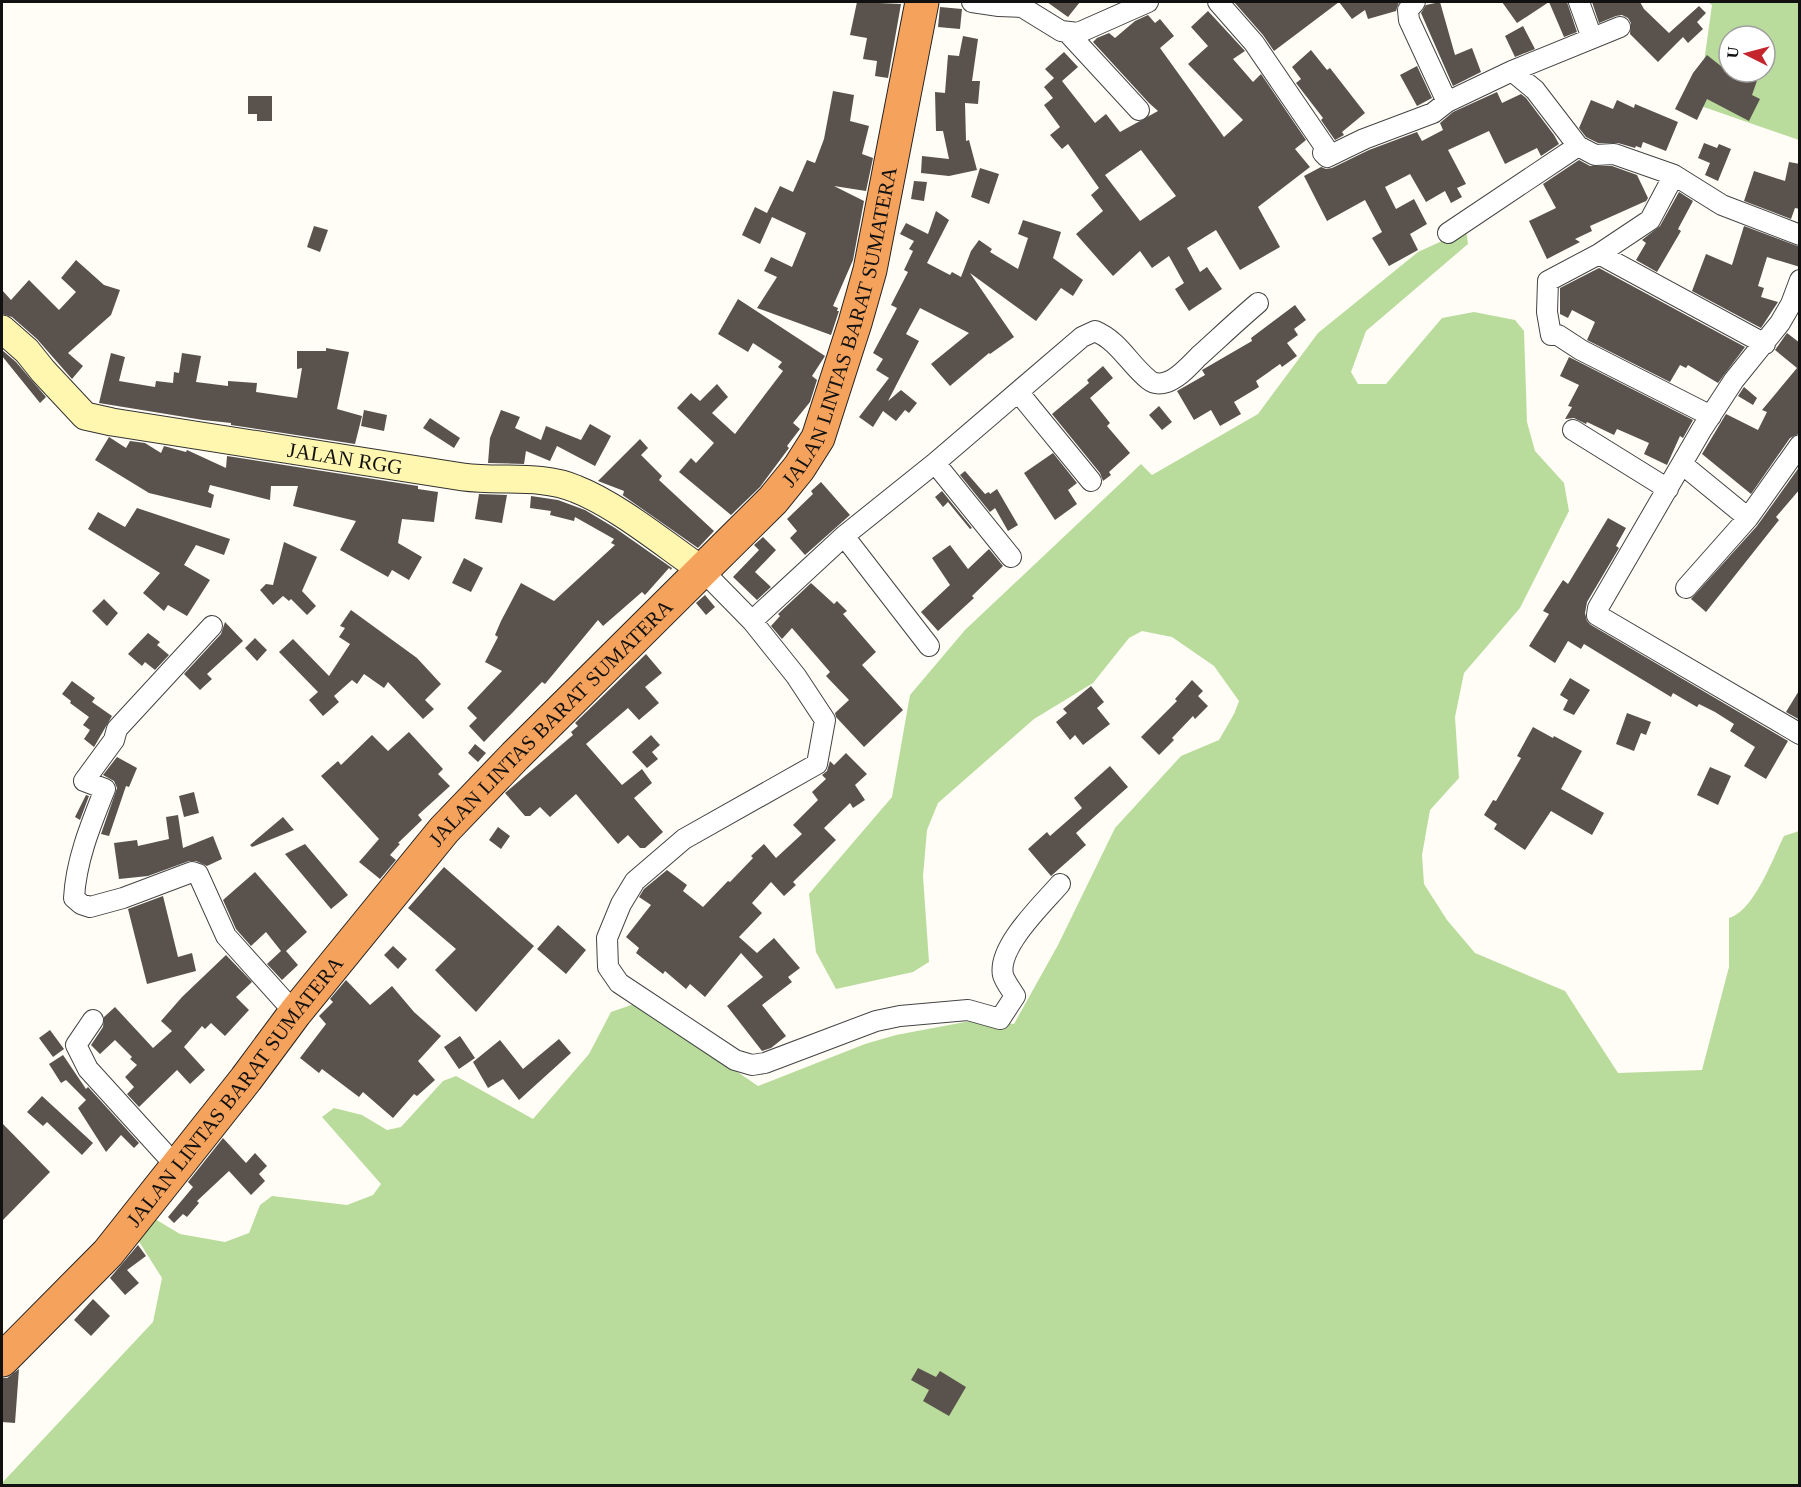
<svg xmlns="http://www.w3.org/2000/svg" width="1801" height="1487" font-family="'Times New Roman',serif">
<rect width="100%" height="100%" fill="#fffdf5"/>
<path fill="#b9dc9c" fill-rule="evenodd" d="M1708,2h91v138l-101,-35 14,-100zM1729,36h36v36h-36z
M1466,230l2,14 -102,87 -15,41 7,12h28l56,-66 32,-6 41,8 9,11 3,91 8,29 29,32 5,28 -49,97 -56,65 -9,44 4,61 -29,32 -8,45 2,29 23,36 28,33 90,38 53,82 84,-3 27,-103v-49c25,-7 44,-60 55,-82l15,-5v654l-1797,1v-3l151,-161 9,-44 -24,-38 17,-21 25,15 45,8 24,-9 11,-28 12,-9 75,9 26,-10 8,-11 -59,-67 12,-9 28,7 25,15 14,-3 42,-46 13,-5 77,43 56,-65 22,-42 26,-9 121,83 107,-42 31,-9 85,-16 33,5 44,-79 57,-117 66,-72 38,-16 15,-26 5,-13 -25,-35 -42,-29 -30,-6 -13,7 -36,45 -59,36 -96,84 -11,27 -4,46 6,86 -16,10 -77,17 -20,-37 -7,-58 83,-97 18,-102 55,-65 176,-166 11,11 106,-61 60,-81 100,-81z"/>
<path fill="#5a524d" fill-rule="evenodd" d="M857,2l44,2 -13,74 -13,-2 2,-15 -14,-2 4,-21 -17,-3z
M1047,2h33l-12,15z
M1234,2h105l-65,49 -11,-16z
M1339,2h60l-3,9 -28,8 -3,-9 -13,9z
M1440,2l15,53 17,-7 9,24 -28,14 -32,-73 5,-8z
M1502,2h47l-32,21z
M1549,2h18l10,30 -13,5z
M1592,2h48l4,7 25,24 30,-27 7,7 -9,9 6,7 -15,14 -5,-6 -25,25 -28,-28 1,-11 -3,-5 -6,-3 -6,1 -17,7z
M940,7l22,2 -2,20 -22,-2z
M1208,11l37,40 -12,8 20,23 8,-8 45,66 -11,9 15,18 -52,40 22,40 -40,23 -24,-40 -29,18 13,24 7,-5 15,22 -33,22 -14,-22 9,-6 -15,-27 -17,12 -12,-17 -27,25 -37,-42 27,-23 -12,-16 8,-7 -31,-44 -6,5 -12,-14 10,-8 -16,-22 9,-7 -9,-11 10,-9 -9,-9 19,-17 14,15 -16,14 33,42 11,-9 14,18 38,-21 -9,-8 -56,-61 4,-4 12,-5 6,5 20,-17 13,-6 7,8 5,-4 14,17 -14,12 64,89 19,-17 -55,-56 20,-18 -17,-19zM1141,150l35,46 -36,25 -35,-46z
M1523,26l12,23 -20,8 -10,-21z
M963,36l15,3 -6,42h8l-2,23 -13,-1 1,38 3,-1 8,30 -28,6 -28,-3 1,-17 27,3 -6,-28h-7l-1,-39 10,1 3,-38 11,1z
M1311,50l16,20 3,-2 35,45 -23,19 2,3 -9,5 -14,-20 2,-2 -27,-35 5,-4 -9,-12z
M1707,55l34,27 3,-10h16l-8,23 8,4 -11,22 -42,-22 -10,21 -22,-11 18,-36z
M1417,66l15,32 -15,8 -17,-31z
M833,91l21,4 -4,26 19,5 -7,28 11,4 -7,33 -32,-5 30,15 -11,59 -20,46 5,2 -1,3h2l-8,24 -74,-27 20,-31 -13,-6 7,-14 21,10 14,-34 -34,-16 -12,27 -18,-9 13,-28 12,6 13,-27 13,6 14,-32 8,3 9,-24z
M1497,92l5,11 19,-9 5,4 28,37 5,9 -18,12 -4,-8 -32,16 -16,-33 -41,19 18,34 -9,4 5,9 -11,6 -6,-12 -19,11 -16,-28 -25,13 11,22 18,-10 13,25 -17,10 8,16 -29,16 -17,-28 10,-6 -17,-32 -38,21 -23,-45 17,-9 5,2 6,-1 37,-18 48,-18 5,9 21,-11 -3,-7 13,-11z
M248,96h24v25h-15v-7h-9z
M1591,100l22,9 4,-9 17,8 1,-4 43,18 -12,29 -23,-9 -2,6 -5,-2 -1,2 -17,-5h-20l-12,-6 -7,-9z
M1704,143l13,5 2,-4 12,5 -13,32 -13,-6 5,-12 -12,-5z
M1579,160l11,6h22l25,9 11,23 -9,15 7,-12 -56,25 2,5 -17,8 5,3 -33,17 -18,-38 27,-13 -13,-24z
M1789,162l11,2v45l-5,-1 -4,11 -47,-18 10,-30 31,10z
M980,168l19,6 -10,30 -18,-7z
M914,181l13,1 -3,19 -13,-2z
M1679,192l14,9 -15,28 3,2 -24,41 -21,-12 10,-17 -4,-3 18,-14z
M936,211l13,9 -22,43 23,12 2,-3 9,5 10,-26 8,-11 13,9 -2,3 28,17 10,-31 -10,-4 5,-14 38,12 -8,26 30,22 -10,16 -12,-8 -25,33 -66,-48 44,64 -24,17 -1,-1 -39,33 -19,-22 38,-31 -49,-25 -14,26 13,7 -31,60 13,-11 16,13 -8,10 -4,-3 -9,11 -13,-10 -10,16 -14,-10 30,-39 -13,-8 7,-11 -10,-6 24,-45 -6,-3 17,-33 -4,-2 9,-19 -4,-2 5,-8 -14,-7 6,-11 22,11z
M314,226l14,4 -8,22 -13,-5z
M1744,226l56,21v20l-33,-10 -9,29 6,2 -3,9 17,5 -17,26 -69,-37 14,-37 26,11z
M76,260l28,25 16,5 -9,25 -43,38 15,13 -11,13 -35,-40 -25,-22 -10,-3v-24l9,10 18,-20 30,30 17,-18 -15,-14z
M1599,268l146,79 -27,36 -30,-18 -2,3 -6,-3 -10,17 -83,-42 8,-18 -23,-12 -4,8 -8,-4v-26z
M738,299l87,57 -13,20 5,4 -7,22 -17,21 7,6 -13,17 2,2 -29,39 -29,28 -52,-43 12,-14 5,5 18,-20 -37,-35 14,-15 9,8 17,-17 11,13 -16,16 23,21 48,-63 -5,-4 4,-5 -29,-19 -5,9 -30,-18z
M1295,305l11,15 -12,9 4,6 -11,8 10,13 -15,11 -2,-3 -24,17 3,6 -25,15 7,12 -21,12 -9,-16 -17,10 -17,-29 28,-16 -3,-5 50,-29 -1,-3z
M1787,333l13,10v90l-10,5 -39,56 -49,-40 24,-40 32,16 9,-18 -5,-2 35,-42 -22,-18z
M326,348l23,4 -12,57 25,7 -7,28 -124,-19v-2l-28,-3 -104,-17 12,-50 14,4 -6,24 36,6 1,-6 17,2 1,-11 5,1 3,-20 19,3 -5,26 32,4v-5l29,2 -1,9 41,6 5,-30 -5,1v-18h29z
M2,350l14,12 30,35 -6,6 -38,-47z
M1569,357l124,63 -10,18 -3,-2 -13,29 -23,-11 5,-11 -32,-14 -3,6 -27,-13 -1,2 -12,-6 -9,1 7,-12 -4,-1 11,-21 -19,-9z
M1103,366l10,12 -23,20 20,25 -3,3 23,27 -21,19 2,3 -8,6 -3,-8 -48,-59 37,-31 -2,-3z
M1744,387l13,11 -4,7 -15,-9z
M1159,406l13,16 -10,8 -13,-15z
M364,410l23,5 -3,16 -23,-5z
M501,410l19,7 -5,11 26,12 5,-14 35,14 9,-16 21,12 -16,30 -38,-20 -7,15 -24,-10 -2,13 -36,-1 2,-25z
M430,418l30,20 -6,10 -31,-20z
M109,437l17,11 4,-7 15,2 16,10 3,-7 22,6 1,-2 39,18 1,-12 191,30v3l20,3 -4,30 -32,-3 -4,24 24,14 -13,23 -17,-10 -4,7 -48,-27 16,-29 -63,-15 5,-20h-27l-1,14 -60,-15 -2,7 6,3 -3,13 -62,-15 -54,-33z
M640,439l8,9 -7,7 21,21 -3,4 55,51 -16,17 -77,-54 2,1 1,-4 -26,-10z
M1053,453l24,30 -9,7 9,14 -22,16 -31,-47z
M1800,466v23l-24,28 3,3 -73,92 -15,-13 66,-73z
M965,471l20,23 4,-2 1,2 7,-5 21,36 -10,6 -13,-23 -5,4 -30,-37z
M821,482l29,33 -45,40 -15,-17 7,-7 -10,-12 26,-25 -2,-3z
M942,491l30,37 -2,1 -22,-27 -5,5 -8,-10z
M479,494l28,1 -5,28 -27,-4z
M531,496l27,4 27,10 30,18 57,40 -1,2 -2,-2 -24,27 -3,-3 -39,34 -5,-6 -53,64 -3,-2 -58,60 -15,-16 8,-8 -10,-10 35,-37 -17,-9 13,-25 -3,-2 6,-14 20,-38 33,18 61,-56 -4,-2 3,-4 -39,-22 -1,4 -24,-6 1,-4 -21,-3z
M137,508l93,31 -6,16 -28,-10 -12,20 26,15 -23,36 -19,-11 -4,6 -21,-18 17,-20 -72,-44 10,-17 27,15z
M1608,518l18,10 -10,18 3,2 -32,54 -2,11 2,8 4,4 197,116 -22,38 -22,-13 11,-19 -25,-16 4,-7 -19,-12 -16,-8 -2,3 -24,-14 -2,4 -87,-53 -3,5 -13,-8 -13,22 -26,-17 20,-32 -6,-3 20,-31 5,4z
M763,537l13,13 -21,22 16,15 -14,13 -24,-23 26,-27 -5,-5z
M284,542l33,15 -15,34 14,15 -9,9 -16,-16 -2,2 -6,-5 -10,9 -13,-15 6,-6 7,1z
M950,545l18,24 21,-20 14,17 -31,30 2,2 -36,33 -17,-19 29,-27 -18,-27z
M464,558l19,10 -12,24 -19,-9z
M811,583l23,21 3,-3 10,10 -4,3 33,38 -14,13 41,45 -39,37 -28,-30 -1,-4 14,-13 -23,-24 4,-4 -38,-44 -10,11 -11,-13 9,-10 -2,-2z
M705,595l10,12 -9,8 -10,-12z
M104,599l14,14 -11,13 -15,-15z
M351,610l66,48 24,26 -16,16 9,9 -11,10 -35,-37 -4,6 -20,-14 -7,10 -5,-4 -18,16 5,6 -16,14 -14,-16 9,-8 -39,-40 14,-13 36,37 21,-32 -11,-7 6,-9 -5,-2z
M225,622l18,19 -36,33 5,5 -12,11 -16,-16 37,-40z
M148,633l12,9 -3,3 12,10 -14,15 -10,-8 -3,4 -14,-12z
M255,638l12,12 -10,11 -12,-13z
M646,654l16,19 -17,14 14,16 -20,17 -11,-12 -42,36 36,41 20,-16 10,14 -18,15 29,34 -18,16h-5l-12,-13 -10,9 -42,-50 -26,23 -10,-10 -10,9h-5l-20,-23 68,-58 -2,-3 7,-6 -3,-3z
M1570,678l20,12 -16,25 -11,-5 5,-10 -8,-5z
M1192,680l11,11 -5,5 10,10 -13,13 -2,-3 -21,22 2,2 -15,15 -18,-18 36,-36 -2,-2z
M72,681l23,17 -3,4 20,14 -18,31 -10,-8 6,-9 -7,-5 6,-8 -19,-14 1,-2 -9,-7z
M1091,686l13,16 -7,6 13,16 -27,21 -8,-10 -5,5 -14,-18 11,-9 -4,-4z
M1800,689v31l-14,-8z
M1627,713l24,9 -5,13 -5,-2 -7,18 -18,-7z
M1533,727l20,11 1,-2 28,15 -21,38 43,24 -12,22 -41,-24 -26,39 -31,-21 3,-5 -13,-9 9,-15 3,1 25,-43 -4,-2z
M409,732l34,37 -5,5 12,12 -32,29 4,5 -24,23 2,1 -10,11 6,5 -16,19 -21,-17 20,-23 -58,-63 17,-15 3,4 31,-30 16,16z
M651,735l9,10 -8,7 6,7 -11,9 -15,-16z
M475,744l11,9 -8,9 -10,-9z
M846,753l21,21 -12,11 10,15 -12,8 -3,-5 -26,25 12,12 -43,42 3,3 -12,11 -13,-14 -19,21 10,10 -23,24 18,16 17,-15 26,30 -12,9 4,5 -30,23 24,31 -15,12 -9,3 -35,-45 36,-29 -22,-24 -36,44 -15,-13 -4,5 -21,-18 -2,3 -27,-21 3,-5 -13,-11 25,-32 -12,-8 5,-8 23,-19 20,15 -4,6 20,16 25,-26 2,1 23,-24 -2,-2 13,-12 12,14 26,-24 -9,-9 25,-25 -6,-8 14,-13 -4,-4 5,-4 3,-10 4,4z
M117,757l20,11 -8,19 -3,-1 -17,50 -8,-2 16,-46 -3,-7 -11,-6z
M1110,766l18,21 -52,46 10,12 -35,31 -23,-27 19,-17 3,4 32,-28 -8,-10z
M1710,767l21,9 -13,29 -21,-10z
M194,792l5,21 -15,4 -5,-21z
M86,795l3,1 -9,24 -5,-3z
M178,815l5,33 30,-12 9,23 -15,7 -11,-5h-7l-41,15 -29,3 -5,-36 23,-3 1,6 31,-7 -3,-22z
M283,817l11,13 -42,17 -2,-2z
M498,827l12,9 -9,13 -12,-9z
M305,844l43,51 -17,14 -46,-55z
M444,867l90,79 -58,66 -41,-42 21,-21 -48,-41z
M255,872l52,60 -21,19 12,14 -16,15 -15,-16 14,-13 -15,-19 -15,14 -15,-17 -13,-29z
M163,896l15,61 14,-4 4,18 -49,13 -19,-75z
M558,925l28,25 -20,24 -29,-25z
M393,946l14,13 -9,10 -14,-14z
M226,955l26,27 -16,15 13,13 -24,26 -14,-13 -6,6 -3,-3 -18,21 21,23 -15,14 -13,-14 -38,37 -12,-13 7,-7 -9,-10 12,-12 -7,-6 2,-2 -17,-17 -15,14 -9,-9 12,-18 1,-10 11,-10 38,41 19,-17 -11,-10 21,-24z
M346,980l24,25 22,-19 22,26 27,24 -23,25 17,19 -18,16 -3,-2 -21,24 -30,-26 -4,5 -37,-28 -3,4 -19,-15 26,-34 -7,-8 14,-14 -3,-3z
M50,1030l14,19 -11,8 -14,-19z
M460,1036l15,22 -16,11 -15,-22z
M559,1039l12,14 -52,47 -16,-21 -15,9 -15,-26 27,-22 23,29z
M63,1055l23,34 2,-2 51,56 -5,5 -13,-13 -15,17 -28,-44 8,-8 -20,-20 -5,3 -12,-19z
M42,1096l51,47 -11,12 -35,-33 -4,4 -16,-14z
M2,1123l48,49 -48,49z
M223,1138l23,25 9,-10 12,13 -8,8 6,7 -14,14 -22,-24 -32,30 2,2 -12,14 -4,-3 -9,9 -6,-6 25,-30 -5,-5z
M138,1245l8,11 -19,14 12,13 -14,12 -15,-17z
M93,1299l17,17 -19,20 -17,-16z
M918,1368l18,9 4,-6 26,16 -17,29 -26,-15 6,-11 -18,-10z
M19,1369l-4,54 -13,-1v-44h5z"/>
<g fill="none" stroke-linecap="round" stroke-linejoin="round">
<g stroke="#444" stroke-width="22">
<path id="street" d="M972,2l27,4 23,1 39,24 17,2 70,-31
M1218,2l36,41 71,104 -2,6 4,4 37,-18 69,-26 14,-11 65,-31 23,19 43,56 17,9 19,-1 60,21 48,30 78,30
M1415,2l-7,8 1,10 38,82
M1579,2l13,36
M1068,33l71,77
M1512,71l108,-44
M1674,175l-24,45 -51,34 -51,27 -1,31 4,23h7l23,15 130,66
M1448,233l130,-87
M1599,254l166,90
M1800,280l-9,24 -11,19 -46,57 -32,49 -104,179 -1,7 203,119
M1019,393l72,88
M1573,430l95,59
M935,463l76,94
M1682,464l66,54
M844,536l85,110
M702,570l50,51 44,55 29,44 -8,44 -133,75 -49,42 -14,23 -14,34 1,29 11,16 116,77 17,5 13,-2 111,-42 24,-5 68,-6 32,9 15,-23c-4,-7 -10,-14 -12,-21 -6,-28 40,-71 57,-91
M1686,588l62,-70 52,-73
M752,621l92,-85 91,-73 147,-126 13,-6c24,10 34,33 54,49 5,4 12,4 18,2 12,-4 23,-17 32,-26 20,-18 39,-36 59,-53
M212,626l-95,103 -3,11 -30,41 21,8c-14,35 -29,71 -31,109l7,6 9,3 33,-9 69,-26 6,2 28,62 69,77
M93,1020l-17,25 12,24 89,98"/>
</g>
<g stroke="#333" stroke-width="29">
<g id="secondary">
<path id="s1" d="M2,329l25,22 16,20 42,45 27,6c117,18 234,37 351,55 37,5 78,-3 113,12 41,16 88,55 126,81"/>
</g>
</g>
<g stroke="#222" stroke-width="35">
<g id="highway">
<path id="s2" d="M2,1360l106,-107 138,-174 49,-66 149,-183 71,-74 258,-256 26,-32 19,-30 37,-115 15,-53 52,-268"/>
</g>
</g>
<use href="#street" stroke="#fff" stroke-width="20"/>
<use href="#secondary" stroke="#fff6b0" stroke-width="27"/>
<use href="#highway" stroke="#f5a25d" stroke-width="33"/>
</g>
<g text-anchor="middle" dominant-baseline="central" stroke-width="6" stroke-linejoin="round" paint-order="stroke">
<g font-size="21" fill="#111" stroke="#fff">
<text stroke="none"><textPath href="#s2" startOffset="1346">JALAN LINTAS BARAT SUMATERA</textPath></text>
<text stroke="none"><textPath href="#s1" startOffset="384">JALAN RGG</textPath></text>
<text stroke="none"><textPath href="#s2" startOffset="842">JALAN LINTAS BARAT SUMATERA</textPath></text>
<text stroke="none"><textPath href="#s2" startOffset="356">JALAN LINTAS BARAT SUMATERA</textPath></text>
</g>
</g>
<rect width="1801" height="1487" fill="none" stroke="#111111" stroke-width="6"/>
<g transform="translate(1747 54) rotate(276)"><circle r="28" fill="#ffffff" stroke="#a0a0a0" stroke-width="1.5"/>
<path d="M0-4.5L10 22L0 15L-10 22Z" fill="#c4262e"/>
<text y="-9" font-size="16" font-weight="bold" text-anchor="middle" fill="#111111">U</text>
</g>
</svg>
